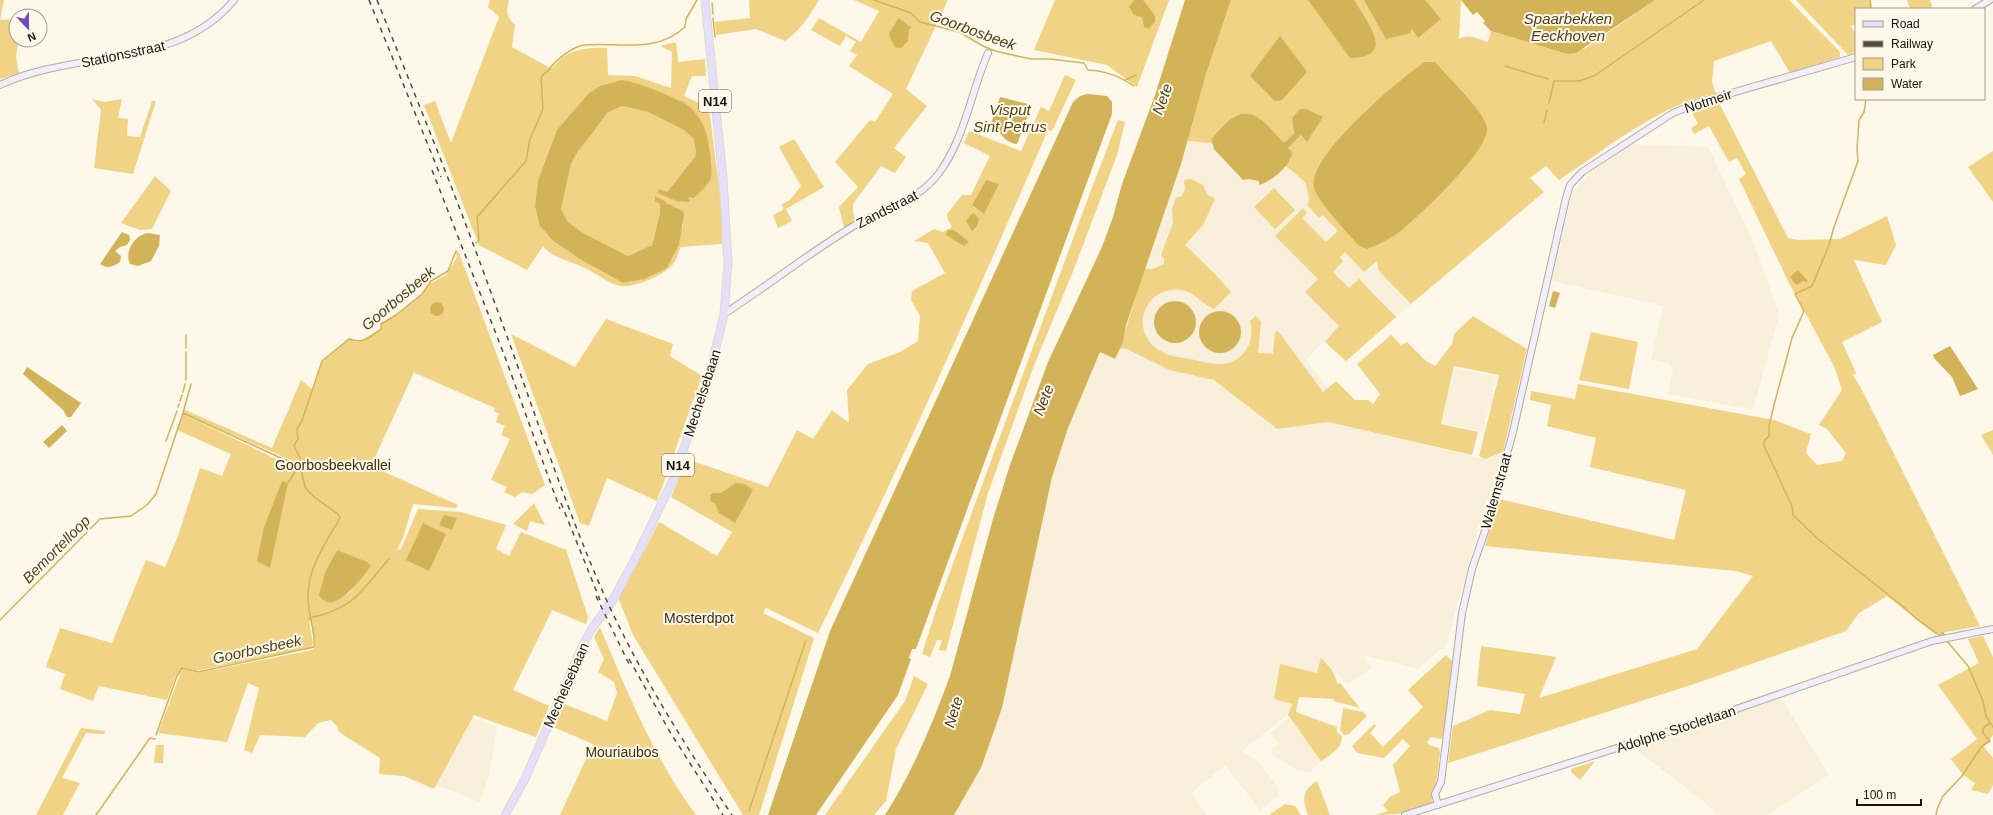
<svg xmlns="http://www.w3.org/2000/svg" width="1993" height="815" font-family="Helvetica,sans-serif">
<rect width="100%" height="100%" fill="#fef8ea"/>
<path fill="#f8f0da" d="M1187,141l25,2 2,6 34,30 11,2v4l32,-26 87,111 33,34 -65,57 -23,-20 -17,19 22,28 -5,4 -36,-49 -56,50 46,36 51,-7 157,37 18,-7 -25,78 -33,119 -6,1 -21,19 -55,-14 9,13 -25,17 -26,-30 -3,18 -26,31 -4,11 -46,36 15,9 21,27 1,8 -19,15 -35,-45 -34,28 16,22h-253l27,-47 21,-60 50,-231 16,-49 32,-76 39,-67 42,-121z
M1632,144l76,3 46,96 25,72 -26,95 -85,-16 5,-25 -4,-5 -18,-4 12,-54 -111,-25 19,-83 5,-10 14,-15z
M1455,368l41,9 -4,16 7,2 -3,14 -8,-2 -5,25 -41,-9z
M1781,698l48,77 -62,40h-50l-13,-13 -70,-54z
M1289,717l32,44 -11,11 -12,-1 -27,-17 1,-5 7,-5 -9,-11z
M473,718l24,9 -7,46 -10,29 -44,-17z"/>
<path fill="#f0d384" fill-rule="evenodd" d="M0,0h4l-4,20 16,-1v21h12v5l-10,-1 -2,13 3,16 -19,6z
M490,0h19c-3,12 -3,16 6,25l-3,22 40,22c12,-19 33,-22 55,-21l1,27 27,1 36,12 1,-36 -12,-6 16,-4 2,20 27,-3 1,17h-14l-8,20 25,12 12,93 1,43 -41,3c-3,5 -4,13 -8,17 -8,11 -39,24 -52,22 -13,-2 -25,-13 -36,-18 -14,-7 -32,-9 -42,-22l-16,24 -48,-25 -55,-140 11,-4 16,42 48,-126 -11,-10zM588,94l111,25c7,11 16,46 12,58 -3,9 -12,16 -18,22l-2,-2 -15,4 -19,-8 10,-1 28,-35 1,-6 -3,-13 -9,-8 -36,-18 -26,-6 -15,7 -15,21 -14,17 -7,13 -10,45 7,13 15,11 45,23 24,-11 8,-32v-9l-4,-5 9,2v2l18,8v16h-2l-2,18 -12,23 -22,11 -22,4 -45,-25 -26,-18 -12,-14 32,-113z
M749,0h70c-8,14 -20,32 -34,41l-29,-12 -40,6 -1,-13 35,-4z
M854,0h94l-42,89 21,17 -33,42 12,9 -11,16 -14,-7 -28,38v9l3,9 -12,6 -5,-21 19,-20 -23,-25 35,-42 5,2 18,-28 -44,-28 8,-11 -7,-4 6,-9 -10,-6 -6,10 -29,-16 8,-12 42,24 18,-31z
M1055,0h114l-32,87 -30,-22 -73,-15z
M1231,0h230l-2,39c8,-6 20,0 29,3l3,-11 76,23 19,-6 69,-48h134l51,52v5l-50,16 -19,-32 -57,20 -2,21 4,12c-51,6 -114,58 -157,86l-13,-14 -16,12 14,14 -133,112 -33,-34 -1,-9 -13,11 -19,-20 -5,5 3,4 -10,11 16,16 10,-9 37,38 -50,44 -21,-19 14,-16 -34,-34 13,-13 -43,-43 28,-28 4,5 -5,5 24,24 12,-11 -15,-16 -4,3 -12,-13 2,-5 -3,-17 -21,-18 6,-6 -3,-11 13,-13 6,6 -15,-23 2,16 -10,10c-11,-13 -30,-40 -50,-27 -9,5 -16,15 -23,22l1,4 -25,-2 19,-67z
M1796,0h75l1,9h-16v15l-5,2 3,6 2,-1v21l-8,3z
M1907,0h23l3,9h-23z
M1065,75l11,5 -24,51 -4,-1c-73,169 -148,337 -230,503l-52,-25 -3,5 51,25 -55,177h-16l-110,-180 -15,-38 24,-42 17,-33 58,34 15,-24 -61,-35 16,-38 81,28 29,-57 16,9 19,-29 17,13 -2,-33 21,-26 32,-12 18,-11 2,-25 -9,-16 1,-9 33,-18 -17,-30 -14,-2 20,-12 9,3 9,-5 -5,-9v-4l15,-19h9l19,-39 -26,-13 5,-12 52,20 20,-44 8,4zM986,180l-2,34 -12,-9z
M92,99l12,3 18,-3 -4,19 10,1 -1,17 13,1 12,-36h4l-23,73 -39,-6 7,-58z
M1718,101l70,137 11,2 41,-1 47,-23 9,29 -10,20 -32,-5 28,62 -40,20 14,31 -3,2 8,13 119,238 -45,8 -48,-38 -28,17 -13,18 -155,54 -243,78 5,-37 37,-16 30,4 5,-20 -48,-8 4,-40 75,11 -17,41 158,-49 56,-73 -17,-5 -251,-25 14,-47 175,41 12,-50 -96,-23 6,-29 -49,-12 4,-21 -21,-5 1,-9 44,8 3,-15 196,36 37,14 -5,19 11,12 25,-4 4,-8 -19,-24 -8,-4 23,-35 -8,-24 -45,-83 -50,-104 7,-5 -9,-16 -8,4 -20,-36 -15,8 -3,-6 7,-4 -8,-15z
M1118,120l7,2 -8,33 -43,114 -41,99 -45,125 -42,158 -7,-1 3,-10h-5l-7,17 -8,-3 15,-47 150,-406z
M794,139l30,48 -38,22 6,12 -14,7 -5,-13 10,-5 -1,-6 8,-4 11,-14 -22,-39z
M1993,151v51l-25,-35z
M155,176l16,15 -19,38 -12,1 -19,-7z
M1191,179l12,6 4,9 8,5 -12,26 -18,20 30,29 16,18 -17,17c-9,-4 -14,-10 -22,-15 -14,-9 -34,-4 -43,9 -13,18 -5,41 15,50 7,4 18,4 26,6 11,2 22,6 33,5 21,-2 33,-24 27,-43l6,-5 5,6 -3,31 15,1 2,-22 3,-1 45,61 13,-11 19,19h13l5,4 7,-10 -23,-30 34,-29 10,10 6,-3 19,19 9,5 17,-22 2,-10 19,-18 54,33 -24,103 -18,7 -6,-3 20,-81 -45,-9 -13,58 37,8 -6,23 -144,-33 -51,7 -63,-49 -44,-10 -45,-22 -5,1 24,-80h9l11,-5v-6l-3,-3 12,-32 -1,-14 4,-11 6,-2 3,-7 -1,-9z
M1274,188l21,22 -20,19 -21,-22z
M458,250l87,235 -13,9 -10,-2 -7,5 -11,-5 3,-5 -16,-7 19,-41 -9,-4 4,-9 -9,-4 3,-8 -5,-3 1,-3 -80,-35v-3l-44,96 87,39 -2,3 -43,-4 -10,34 -6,12 4,-1 17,-40 43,3 45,13 -10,24 13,7 12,-24 45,18 22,67 -2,7 -34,-14 -39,80 36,16 -13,31 -62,-22 -40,74 -30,-13 -25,-2 1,-16 -41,-26 -2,-6 -6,-6 -13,3 -13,14 -45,-2 -8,18 -8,-3 15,-62 -11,-5 -21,59 -69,-9 24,-64 16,4 114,-23 3,-3 -4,-26h-2l4,22 -2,5 -116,23 -13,-4 -7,11 -8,22 -68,-14 -6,15 -33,-12 5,-15 -19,-7 14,-39 52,15 34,-83 19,7 13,-31 22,-68 22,8 9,-22 -54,-24 6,-16 95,46 15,6 2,-4 -112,-49 2,-3 87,38 29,-68 12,10 9,-29 27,-22 9,3 23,-13v-5l15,-9 26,-21 7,-10 17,-9 11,-18 -1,-6zM337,550l33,16 -21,27 -19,9 -4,-32z
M606,319l67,25 -3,12 32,20 -45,125 -50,-23 -18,48 -9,-3 -69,-189 64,33z
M1591,332l47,10 -9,47 -50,-9z
M1993,430v25l-12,-20z
M534,503l11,22 -15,-4 -3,10 -14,-7z
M600,627c27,65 54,131 96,188h-136l33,-71 -40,-17 11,-23 43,17 10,-28 -3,-11 -16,-10 6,-13 -10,-22z
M1983,636l10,21v78l-9,12 9,11v27l-5,9 -17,-4 4,-7 -12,-8 -12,-16 26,-20 -39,-54 41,-22 -11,-24z
M1446,655l6,6 -9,78 -12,-2 -4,5 2,3 10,3 1,4 -4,34 -4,4v12c-12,11 -40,13 -56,13l12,-4 -5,-6 7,-8 10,-5 -7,-27 17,-19 -7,-7 -19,19 -27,-5 -5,-7 22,-22 2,2 -6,7 13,14 40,-40 -15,-17z
M1321,657l11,13 6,14 2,-1 20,25 -27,-7 1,-2 -35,-2 -3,15 41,15v5l5,4c0,13 -11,18 -21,25l-33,-46 4,-11 -18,-5 6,-35 37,9z
M914,676l14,8 -32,65 -10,52 -12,14h-49l80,-114z
M1343,708l20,4 4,4 -18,18 -5,1 -4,-5z
M81,728l24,3 -1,3 -18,-1 -24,45 18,5 -17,32h-27z
M156,745h8l-1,18h-9z
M1595,761l-15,19 -9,-8v-3z
M1317,781l13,34h-22c-6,-16 -6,-25 9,-34z
M1285,804l10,2 6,9h-32z"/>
<path fill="#d3b358" d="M1134,0h9l12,16v6l-6,7 -5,-2 -2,-10 -8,-2 -5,-8z
M1185,0h46l-25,74 -25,90 -55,161 -3,17 -8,17 -15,-7 -32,76 -16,49 -50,231 -21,60 -27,47h-69c28,-44 47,-90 65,-139l43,-157 17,-54 38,-103 54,-115 11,-30 9,-33 33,-89z
M1308,0h46c12,21 44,57 -4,58z
M1364,0h61l16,19 -23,19 -6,-9 -2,2 1,2 -25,6z
M1461,0h194l-79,53 -9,1 -76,-23 -8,-8 2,-2 -8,-9 -4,3z
M899,18l13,10 -3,1 -1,12 -7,7 -6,-1 -5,-9 -1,-5z
M1280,36l27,36 -25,28 -7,1 -25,-25z
M1425,62h10c11,13 51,51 52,66 2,23 -65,85 -83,100 -10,9 -24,16 -37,21l-9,-4c-10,-12 -42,-45 -44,-58 -7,-31 87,-109 111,-125z
M622,80c12,1 59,19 68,27 5,5 11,13 14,20 4,9 10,42 7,51 -4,9 -12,15 -18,21l-2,-2 -3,1 2,3 -2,1 -12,-1 -19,-8 2,-4 8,3 28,-35 1,-6 -3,-13 -9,-8 -36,-18 -26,-6 -15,7 -15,21 -14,17 -7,13 -10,45 7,13 15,11 45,23 24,-11 8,-32v-9l-5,-3v-5l10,5 1,2 17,8 1,4 -5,30 -12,23 -22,11 -22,4 -45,-25 -26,-18 -12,-14 -5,-20 3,-25 19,-51 31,-36 12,-8z
M1087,94l20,2 5,6v12l-196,535h-4l-3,9 2,1 -13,36 -82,120h-48l62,-184 243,-529 7,-6z
M1000,97l32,8 -15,39c-13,-1 -19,-14 -25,-23z
M1300,109h6l17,8 -16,25 -6,-7 -13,13 4,4c-1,14 -20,29 -33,33v-4l-11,-2 -5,1 -29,-31 -3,-10c7,-7 14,-17 23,-22 21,-13 38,14 50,26l10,-9 -2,-16z
M986,180l13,4 -15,30 -12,-9z
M974,213l5,6 -2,7 -5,5 -6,-10 4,-6z
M948,230h6l15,12 -5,4 -18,-11z
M122,232l7,3 1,5 -3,5 -7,2 -5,4 6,5 -1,6c-7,5 -13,7 -20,2z
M148,233l12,2 -1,11 -8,15 -13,5 -8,-2c-6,-13 5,-29 18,-31z
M1798,270l10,11 -2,1 -3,-1 -7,4 -6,-8z
M1553,291l7,2 -5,15 -6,-2z
M1154 322a21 21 0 1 1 42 0a21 21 0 1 1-42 0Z
M430 309a7 7 0 1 1 14 0a7 7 0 1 1-14 0Z
M1199 332a21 21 0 1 1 42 0a21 21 0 1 1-42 0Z
M1950,346l28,43 -18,7 -8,-19 -18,-19 -1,-3z
M27,367l54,36 -10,14h-4l-4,-7 -40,-36z
M62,425l5,6 -18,17 -6,-6z
M282,481l6,2 -18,85 -13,-7 7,-34z
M736,483l9,1 8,6 -18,33 -16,-10 -4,-10 -4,-1 -1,-7 3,-2h8z
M444,515l13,3 -5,12 -13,-5z
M423,523l23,11 -17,37 -23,-11z
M337,550l30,12 4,4c-8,11 -39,53 -52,29l7,-25z"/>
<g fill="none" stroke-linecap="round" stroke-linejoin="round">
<path stroke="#d3b358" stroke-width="1.5" d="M874,0l37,13 9,9 39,10 24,14 12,5 36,8h19l34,4 4,7c18,1 31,6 46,16
M1870,0l1,9
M712,3l1,11
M713,18l2,19
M1505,66l43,13
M1125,80l11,-5
M1866,99l-2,13 -5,8 -2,29 1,12 -24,66 -5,18 -17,41 -17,8 9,17 -12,27 -18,67 -5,21v10l-5,5v5l28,60 1,9 25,24 82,65 18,16 21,15 4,-2 2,3
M1549,103l5,-22h25l15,-5 110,-76
M1544,123l3,-13
M476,243l3,-3 -2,-23 49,-56 4,-22 13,-30 -2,-31c2,-5 7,-6 10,-11 6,-8 23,-21 33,-22 36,-3 72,9 101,-18l1,-8 11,-19
M186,335v13
M186,380v-28
M183,392l2,-8
M180,401l2,-6
M178,407l1,-3
M183,413l8,-29
M166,441l11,-30
M288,483l12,-19
M309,618c44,-8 52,-27 80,-59
M0,620l100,-101 31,-3 16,-11 9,-11 27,-81 100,46 17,5
M1946,640l22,26 15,35 3,15 7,11
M156,735l21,-59 5,-8 16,4 116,-25c2,-15 -7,-35 -6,-52 0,-28 19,-54 32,-77l-2,-4 -24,-17 -9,-10 -5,-23 2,-2 -8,-16 4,-7 -1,-10 5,-8 20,-60 27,-22c15,5 20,-1 32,-10v-5l15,-9 26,-21 9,-13 17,-10 8,-20
M749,811l57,-171
M96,815l54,-77 5,1
M1936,815l1,-6 6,-13 19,-20 20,-30 8,-5c-6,-7 -13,-10 0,-18"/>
<g stroke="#b1ac9e" stroke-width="8">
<path id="secondary" d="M1975,9l15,-9
M0,85c75,-36 177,-15 234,-85
M724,314c43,-28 84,-60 128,-87 30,-19 65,-24 87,-54 26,-35 32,-81 49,-120
M1438,805l-3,-11 6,-12 21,-169 10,-44 15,-44 25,-89 54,-238 4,-13 12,-13 91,-59 24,-10 159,-46
M1405,815l291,-92 236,-82 61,-12"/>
</g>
<g stroke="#dad9d9" stroke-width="9">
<path id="primary" d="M505,815l20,-36 57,-132 9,-17 23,-32 22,-41 37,-77 37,-108 14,-58 4,-51 -5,-84 -18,-179"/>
</g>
<use href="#secondary" stroke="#f2effb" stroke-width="6"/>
<use href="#primary" stroke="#e5e0f7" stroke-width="7"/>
<path stroke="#4e4b45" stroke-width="1.5" stroke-dasharray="5 5" stroke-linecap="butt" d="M369,0l72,177
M377,0c40,100 81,200 117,301 37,99 69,201 112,298 35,76 79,147 126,216
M432,170l73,187 55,152
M561,503l39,97
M596,596l34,70
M629,659l41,73 53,83"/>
</g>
<g text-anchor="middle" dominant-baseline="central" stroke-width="4" stroke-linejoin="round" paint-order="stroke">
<g fill="#fef8ea" stroke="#5c5851" stroke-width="1">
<rect x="699" y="90" width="32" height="22" rx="3"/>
<rect x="662" y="454" width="32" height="22" rx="3"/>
</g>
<g font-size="13" font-weight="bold" fill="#161410">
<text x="715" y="101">N14</text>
<text x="678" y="465">N14</text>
</g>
<g font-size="14" fill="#161410" stroke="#fef8ea">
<text transform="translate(123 54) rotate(-12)">Stationsstraat</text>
<text transform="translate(1708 101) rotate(-18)">Notmeir</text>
<text transform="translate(887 209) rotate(-27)">Zandstraat</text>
<text transform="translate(702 393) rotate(-72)">Mechelsebaan</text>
<text transform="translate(1496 491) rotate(-74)">Walemstraat</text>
<text transform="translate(566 685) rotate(-66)">Mechelsebaan</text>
<text transform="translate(1676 729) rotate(-18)">Adolphe Stocletlaan</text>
</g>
<g font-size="14" fill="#3c2e05" stroke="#fef8ea">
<text x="333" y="465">Goorbosbeekvallei</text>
<text x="699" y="618">Mosterdpot</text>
<text x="622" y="752">Mouriaubos</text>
</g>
<g font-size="15" font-style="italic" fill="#4e411a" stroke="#fef8ea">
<text x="1568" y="18">Spaarbekken<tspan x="1568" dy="17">Eeckhoven</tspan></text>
<text transform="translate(973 30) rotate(20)">Goorbosbeek</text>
<text transform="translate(1162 99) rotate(-70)">Nete</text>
<text x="1010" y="109">Visput<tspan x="1010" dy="17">Sint Petrus</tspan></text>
<text transform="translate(398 298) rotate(-40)">Goorbosbeek</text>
<text transform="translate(1043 400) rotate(-68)">Nete</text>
<text transform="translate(56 549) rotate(-45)">Bemortelloop</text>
<text transform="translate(257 649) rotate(-12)">Goorbosbeek</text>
<text transform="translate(953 712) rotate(-73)">Nete</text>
</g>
</g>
<rect x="1855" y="8" width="130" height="92" fill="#fef8ea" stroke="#a19d93"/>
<rect x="1863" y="21" width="20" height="6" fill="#e5e0f7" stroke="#a19d93"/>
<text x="1891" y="28" font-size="12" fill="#161410">Road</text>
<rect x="1863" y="41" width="20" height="6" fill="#4e4b45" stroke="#a19d93"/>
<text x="1891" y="48" font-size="12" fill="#161410">Railway</text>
<rect x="1863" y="58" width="20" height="12" fill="#f0d384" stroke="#a19d93"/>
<text x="1891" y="68" font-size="12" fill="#161410">Park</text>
<rect x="1863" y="78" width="20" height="12" fill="#d3b358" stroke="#a19d93"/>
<text x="1891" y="88" font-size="12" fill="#161410">Water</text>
<g transform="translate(28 28) rotate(158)"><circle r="19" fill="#fef8ea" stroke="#a19d93"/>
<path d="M0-3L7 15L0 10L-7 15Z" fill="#7247bf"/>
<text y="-6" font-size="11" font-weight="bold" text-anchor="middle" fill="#161410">N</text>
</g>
<path d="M1857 799v6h64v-6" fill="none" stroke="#161410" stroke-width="2"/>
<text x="1863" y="799" font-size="12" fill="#161410" stroke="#fef8ea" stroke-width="3" paint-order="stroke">100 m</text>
</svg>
